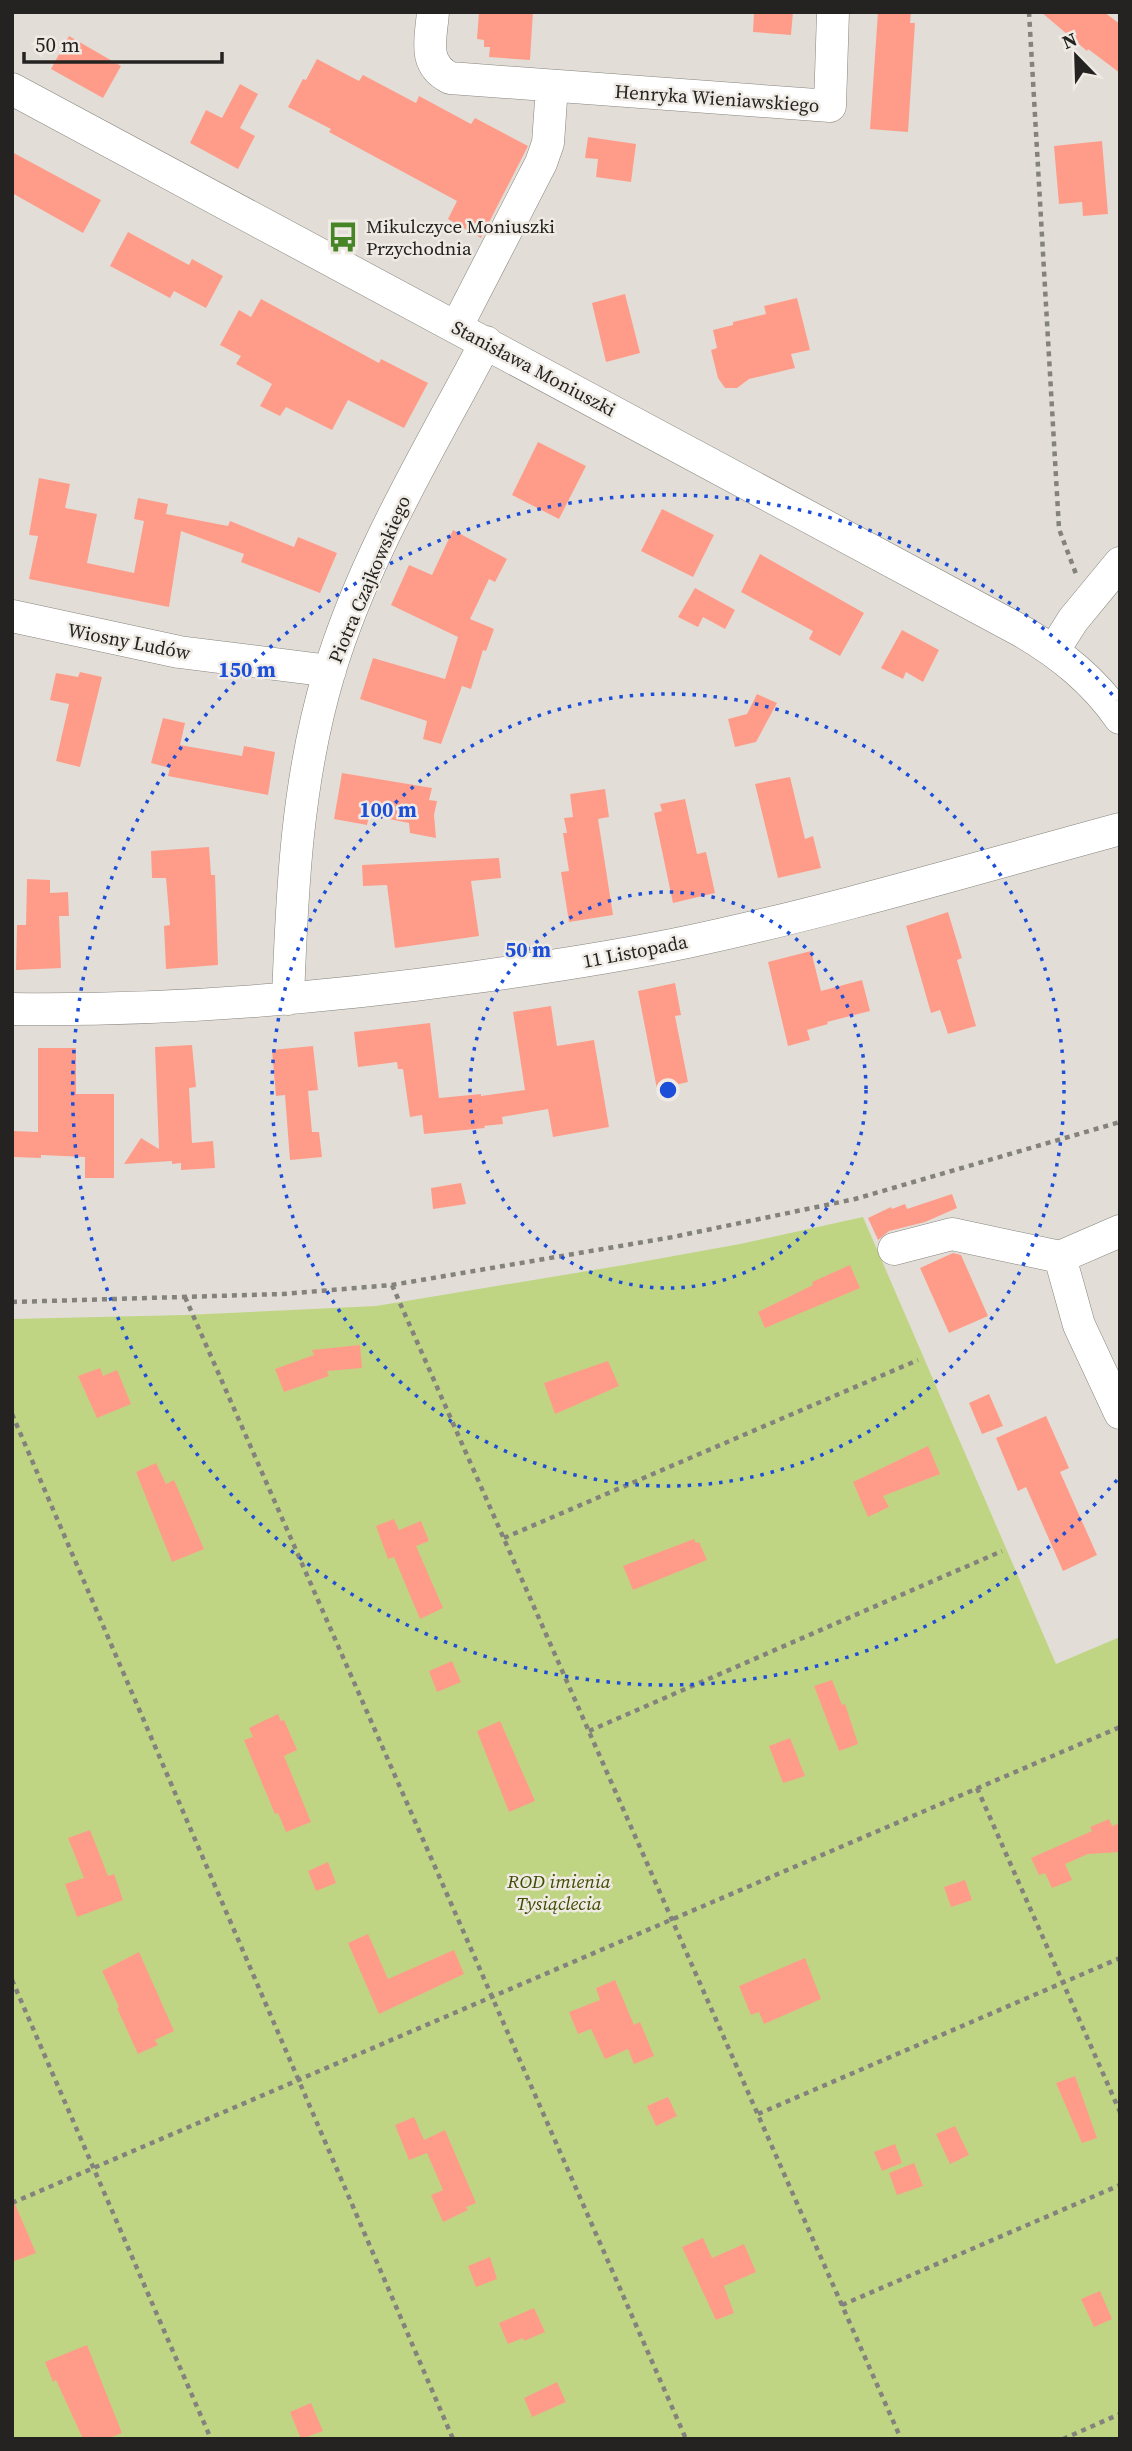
<svg xmlns="http://www.w3.org/2000/svg" width="1132" height="2451" font-family="'Source Serif 4',serif">
<rect width="100%" height="100%" fill="#e2ded7"/>
<path fill="#c0d583" d="M863,1217l193,447 64,-27v802h-1108v-1120l173,-4 191,-9 248,-41 116,-21z"/>
<path fill="#ff9c89" d="M479,12h54l-3,48 -41,-3 1,-10h-6v-7l-7,-1z
M754,12h39l-2,23 -38,-3z
M878,12h33l-1,11h5l-7,109 -38,-3z
M1041,12h63l16,12v49l-32,-24 -1,2z
M69,36l52,30 -18,32 -52,-29z
M317,59l42,22 4,-6 53,28 3,-7 52,28 4,-6 53,28 -47,92 -33,-19 9,-18 -128,-69 2,-3 -43,-22 15,-28 3,1z
M240,84l18,10 -18,34 15,8 -17,33 -48,-26 16,-33 16,8z
M588,137l48,7 -5,38 -35,-5 2,-18 -13,-1z
M1102,141l6,73 -25,2 -1,-14 -23,2 -5,-58z
M12,152l89,48 -18,33 -71,-40z
M128,232l61,33 3,-6 31,17 -17,32 -32,-17 -4,7 -60,-32z
M625,294l15,59 -34,9 -14,-59z
M797,298l13,52 -19,4 4,14 -46,11 -12,9h-12l-7,-10 -7,-28 6,-2 -4,-18 20,-5v-3l33,-8 -2,-8z
M261,299l118,64 2,-4 47,24 -24,45 -56,-28 -16,30 -46,-23 -6,9 -20,-10 12,-22 -36,-20 5,-8 -21,-11 19,-35 12,7z
M538,442l48,24 -27,53 -47,-24z
M39,478l31,6 -5,24 32,6 -10,49 47,10 10,-52 -10,-2 4,-21 30,6 -2,10 62,12 2,-5 64,26 4,-10 39,16 -17,40 -79,-31 3,-8 -63,-23 -12,76 -140,-28 9,-43 -9,-1z
M662,509l52,26 -21,42 -52,-26z
M453,530l54,29 -12,23 -6,-3 -19,40 24,10 -8,22 -3,-1 -12,39 -9,-3 -21,58 -18,-5 4,-18 -67,-22 13,-41 72,21 13,-42 -67,-32 18,-40 23,10z
M760,554l104,59 -24,43 -31,-17 4,-8 -72,-39z
M695,588l40,22 -10,19 -22,-12 -5,10 -20,-10z
M902,630l37,20 -16,32 -17,-10 -3,7 -22,-11z
M80,672l22,5 -22,90 -24,-6 13,-57 -19,-4 6,-27 22,4z
M757,694l20,9 -21,39 -21,5 -7,-28 19,-5z
M163,718l22,5 -5,22 62,11 2,-10 31,6 -7,43 -100,-19 2,-8 -19,-5z
M342,773l90,15 -3,12 8,1 -3,14 2,23 -26,-5 -1,-10 -20,-4 -20,-3 -2,9 -33,-6z
M790,777l15,62 8,-3 8,32 -43,10 -23,-94z
M605,789l4,28 -11,2 15,96 -44,7 -8,-50 8,-1 -6,-38h4l-3,-15 9,-1 -3,-23z
M685,799l12,55 9,-2 9,41 -42,10 -19,-90 8,-2 -2,-7z
M209,847l2,28h4l3,90 -52,4 -2,-43 6,-1 -4,-47h-14l-1,-27z
M499,858l2,20 -30,3 8,55 -84,12 -8,-63 -24,1 -1,-21z
M27,879l23,1v13l18,-1 1,24h-10l2,52 -45,2 1,-45h9z
M948,912l14,46 -5,2 19,66 -28,8 -8,-24 -9,3 -25,-87z
M811,951l10,40 41,-11 8,31 -43,11 1,2 -21,6 3,10 -22,6 -20,-84z
M675,983l6,32 -6,1 13,66 -31,7 -19,-98z
M551,1006l6,40 37,-6 15,87 -56,10 -5,-28 -46,8 1,7 -19,2 1,2 -61,6 -2,-19 -12,2 -7,-48h-5l-1,-7 -39,5 -4,-35 76,-9 9,75 42,-4v2l44,-6 -12,-78z
M192,1045l4,42 -7,1 3,55 21,-2 2,27 -34,2v-7l-9,1v-3l-48,3 17,-26 18,11 -4,-102z
M313,1046l5,44 -10,1 4,41h7l3,25 -32,3 -5,-65 -9,1 -4,-46z
M38,1048h38v46h38v84h-29v-21l-44,-2v3l-28,-1v-26l25,1z
M461,1183l5,21 -33,5 -2,-21z
M952,1194l5,14 -32,14 -36,9 -11,9 -10,-22 23,-11 1,2 13,-5 2,5z
M953,1253l8,2 27,61 -39,17 -29,-65z
M850,1265l10,23 -95,40 -7,-16 55,-27 -1,-3z
M360,1345l2,23 -35,3 2,5 -45,16 -9,-23 39,-14 -2,-5z
M608,1361l11,25 -64,28 -11,-31z
M100,1368l3,8 14,-6 14,34 -34,14 -19,-42z
M989,1394l14,32 -21,8 -13,-31z
M1046,1416l23,52 -9,4 37,83 -34,16 -37,-84 -8,4 -22,-53z
M928,1446l12,28 -57,22 6,11 -21,10 -15,-35z
M156,1463l10,21 8,-4 30,69 -32,13 -36,-90z
M394,1519l5,11 22,-9 8,20 -13,5 27,62 -23,11 -26,-62 -6,2 -12,-33z
M694,1539l2,4 3,-1 8,18 -74,30 -10,-24z
M452,1661l9,21 -24,10 -8,-21z
M832,1680l10,25 3,-1 13,40 -19,7 -25,-65z
M278,1714l3,7 3,-1 13,30 -13,6 27,66 -25,10 -8,-19 -3,1 -31,-74 9,-3 -4,-9z
M500,1721l35,80 -26,11 -32,-81z
M790,1738l15,38 -22,7 -14,-37z
M1109,1819l3,7 8,-3v29l-32,2 -23,10 7,16 -20,8 -7,-15 -6,2 -8,-17 61,-27 -2,-4z
M90,1830l18,46 6,-2 9,26 -46,17 -12,-33 19,-6 -16,-40z
M328,1862l8,21 -20,8 -8,-20z
M965,1880l7,20 -21,7 -7,-20z
M368,1934l20,45 66,-29 10,24 -85,40 -31,-71z
M139,1952l35,79 -19,9 3,5 -20,9 -21,-46 2,-1 -17,-36z
M805,1958l16,41 -57,25 -5,-12 -8,3 -12,-29z
M615,1980l19,45 6,-3 14,34 -20,8 -6,-15 -23,10 -14,-30 -13,5 -9,-22 31,-12 -4,-12z
M1075,2076l22,62 -15,5 -26,-60z
M668,2097l9,19 -21,10 -9,-20z
M414,2117l10,23 21,-10 31,73 -10,4 2,3 -25,12 -12,-27 12,-5 -16,-37 -18,7 -14,-35z
M955,2126l14,29 -19,9 -14,-30z
M895,2144l7,19 -20,8 -8,-19z
M914,2163l9,23 -26,9 -8,-22z
M12,2197l24,56 -24,9z
M703,2238l9,20 32,-14 12,28 -32,14 10,27 -18,7 -34,-73z
M490,2257l7,22 -21,8 -8,-21z
M1100,2291l12,28 -18,8 -13,-28z
M534,2308l11,24 -21,9 -1,-3 -15,6 -9,-21z
M87,2345l35,88 -15,6h-24l-27,-59 -3,2 -8,-20z
M557,2382l9,20 -34,15 -8,-19z
M311,2403l12,28 -22,8 -11,-27z"/>
<g fill="none" stroke-linecap="round" stroke-linejoin="round">
<g stroke="#87847e" stroke-width="33">
<path id="minor" d="M433,12c-2,27 -11,52 17,66l380,28 3,-94
M12,89l1011,543c39,23 71,49 97,86
M457,326l84,-163 7,-20 4,-57
M12,616l167,36 151,19
M1054,650l19,-30 47,-57
M288,999c4,-110 9,-219 41,-326 35,-117 101,-224 157,-331
M12,1009c154,2 305,-10 457,-31 73,-10 146,-21 218,-36 146,-31 289,-74 433,-113
M894,1249l58,-15 108,23 60,-26
M1060,1257l19,68 41,88"/>
</g>
<path stroke="#84827d" stroke-width="4.5" stroke-dasharray="5 5" stroke-linecap="butt" d="M1029,12l30,517 17,45
M392,1285l509,1154
M185,1297l501,1142
M12,1302l271,-8 109,-9 281,-48 182,-38 265,-77
M12,1414l441,1025
M504,1538l414,-178
M589,1731l413,-180
M977,1788l143,324
M12,1980l199,459
M758,2114l362,-156
M12,2203l1108,-476
M842,2305l278,-120
M1063,2439l57,-25"/>
<use href="#minor" stroke="#fff" stroke-width="32"/>
</g>
<g fill="none" stroke="#1d4ed8" stroke-width="3.5" stroke-dasharray="3.5 7">
<circle cx="668" cy="1090" r="198"/>
<circle cx="668" cy="1090" r="396"/>
<path d="M1117 1480A595 595 0 1 1 1117 700"/>
</g>
<defs>
<g id="bus-bare" transform="scale(2.415)"><path d="M-5-6H5V4H4V6H2V4H-2V6H-4V4H-5ZM-3.5-4V0h7V-4ZM-3.5 1.2v1.5H-2V1.2ZM2 1.2v1.5H3.5V1.2Z" fill="#458526" stroke="#efebe4" stroke-width="2.5" paint-order="stroke"/></g>
</defs>
<g fill-rule="evenodd">
<use href="#bus-bare" x="343" y="237"/>
</g>
<g text-anchor="middle" dominant-baseline="central" stroke-width="5" stroke-linejoin="round" paint-order="stroke">
<g font-size="19" fill="#242321" stroke="#efebe4">
<text transform="translate(717 98) rotate(4)">Henryka Wieniawskiego</text>
<text transform="translate(534 368) rotate(28)">Stanisława Moniuszki</text>
<text transform="translate(369 579) rotate(-67)">Piotra Czajkowskiego</text>
<text transform="translate(129 641) rotate(11)">Wiosny Ludów</text>
<text transform="translate(635 951) rotate(-11)">11 Listopada</text>
</g>
<g font-size="19" fill="#242321" stroke="#efebe4" text-anchor="start">
<text x="366" y="226">Mikulczyce Moniuszki<tspan x="366" dy="22">Przychodnia</tspan></text>
</g>
<g font-size="19" font-style="italic" fill="#404d04" stroke="#efebe4">
<text x="559" y="1881">ROD imienia<tspan x="559" dy="22">Tysiąclecia</tspan></text>
</g>
</g>
<circle cx="668" cy="1090" r="10" fill="#1d4ed8" stroke="#efebe4" stroke-width="3.5"/>
<g font-size="21" text-anchor="middle" font-weight="bold" fill="#1d4ed8" stroke="#efebe4" stroke-width="5" stroke-linejoin="round" paint-order="stroke">
<text x="247" y="677">150 m</text>
<text x="388" y="817">100 m</text>
<text x="528" y="957">50 m</text>
</g>
<rect width="1132" height="2451" fill="none" stroke="#242321" stroke-width="28"/>
<g transform="translate(1076 56) rotate(337)" stroke="#efebe4" stroke-width="5" paint-order="stroke">
<path d="M0-5L12 26L0 18L-12 26Z" fill="#242321"/>
<text y="-10" font-size="19" font-weight="bold" text-anchor="middle" fill="#242321">N</text>
</g>
<path d="M24 52v10h198v-10" fill="none" stroke="#242321" stroke-width="3.5"/>
<text x="35" y="52" font-size="21" fill="#242321" stroke="#efebe4" stroke-width="5" paint-order="stroke">50 m</text>
</svg>
